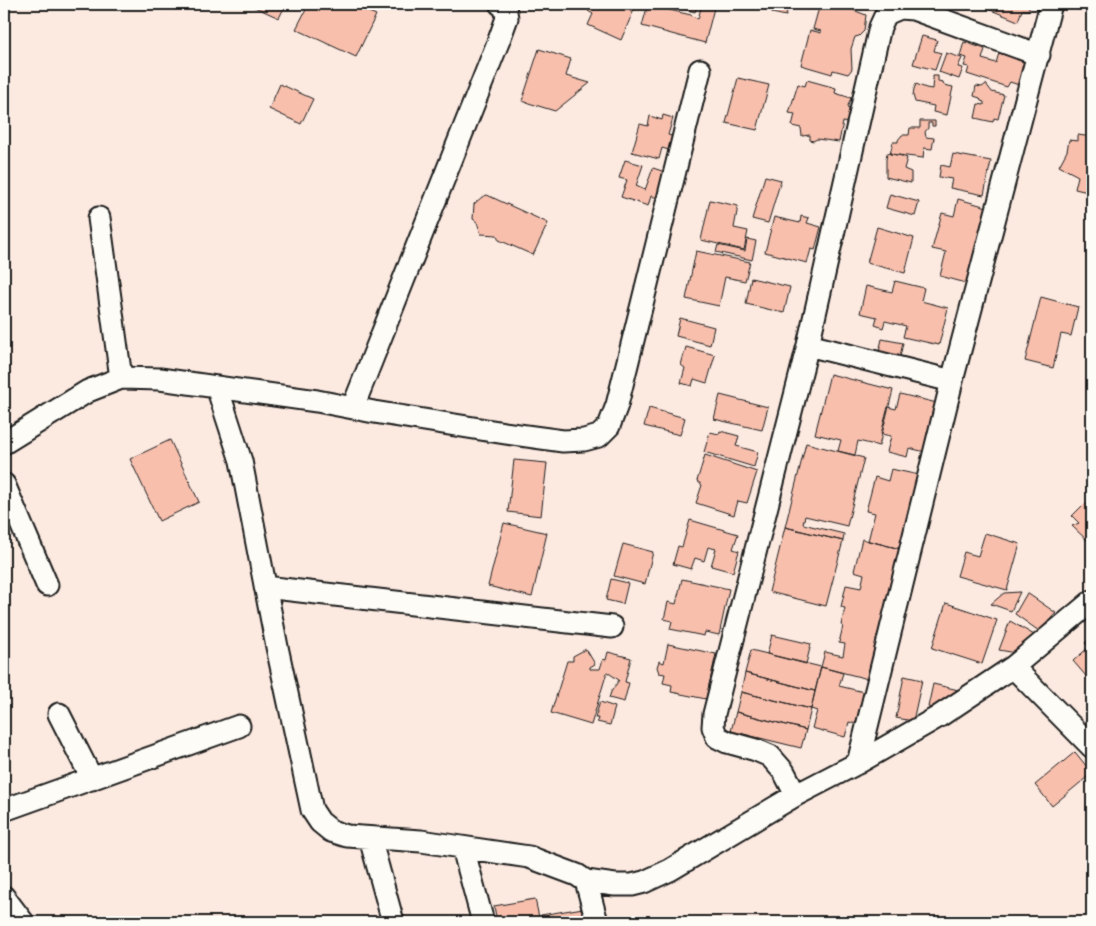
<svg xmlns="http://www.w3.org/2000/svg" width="1096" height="926" font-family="'Shantell Sans',sans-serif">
<rect width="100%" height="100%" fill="#fceae1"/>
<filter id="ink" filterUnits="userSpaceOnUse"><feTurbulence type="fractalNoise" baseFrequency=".02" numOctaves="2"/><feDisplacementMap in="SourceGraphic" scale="10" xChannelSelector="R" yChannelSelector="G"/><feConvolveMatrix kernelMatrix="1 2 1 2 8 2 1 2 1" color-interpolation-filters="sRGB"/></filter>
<g filter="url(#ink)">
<path fill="#f8bfad" stroke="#1c1c1c" d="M248,4h38l-7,14z
M309,4h42l25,11 -20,42 -60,-28z
M591,4h42l3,1 -15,35 -33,-15 5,-11 -5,-3z
M648,4h14l-1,4 30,7 7,4 4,-15h13l-10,39 -63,-17z
M670,4h28l-3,8 -25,-7z
M775,4h33l-1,6 -19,-4 -2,10 -14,-3z
M820,4h31l2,6 13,5 -2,16 -5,5 -4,1 -4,12 1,20 -4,5 -15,-4 -1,4 -31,-9 9,-35 11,3v-2l-8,-2z
M976,4h53v6h-7l-4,11z
M922,36l15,4 -3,11 7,2 -6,17 -22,-6z
M964,42l21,7 -3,10 14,4 3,-10 34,11 -8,23 -15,-5 -3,5 -40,-13 2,-7 -5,-1 3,-8 -7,-2z
M539,49l32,10 -5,17 24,7 -35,28 -33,-10z
M946,53l16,5 -4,9 5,1 -4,11 -20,-7z
M933,76h5v5l5,1 1,3 9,2 -6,28 -14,-3 1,-6 -19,-4 -2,-7 1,-6 2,-5 10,4 6,1z
M738,78l31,7 -12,45 -31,-7z
M807,80l29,8 -1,5 16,5 -4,10 4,1 -2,14 -6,-1 -4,20 -22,-3 -4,2 -3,-1v-5l-8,1 -1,-8 -9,-2 3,-12 -6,-1 9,-29 7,2z
M280,84l33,15 -12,25 -32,-15z
M986,84l6,8 12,3 -6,24 -4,-1 -1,4 -18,-4 3,-14 6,1v-3l-3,-1 -1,-3 -6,-2 2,-10 6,1z
M663,115l10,3 -5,17 8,2 -4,14 -10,-3 -3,11 -27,-7 8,-28 8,2 2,-10 12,4z
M920,121h15v5h-3v-3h-4v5l-3,4 1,5 8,1 -2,11 -8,-1 -1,10 -33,-4 3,-12h5v-2l4,-5h7l1,-7h10z
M1078,135l14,2v56l-17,-4 3,-13 -19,-10 8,-15 2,-11 9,1z
M887,153l15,3 5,2 -3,11 7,3v11l-25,-6v-17z
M953,154l38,7 -7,34 -34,-7 2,-9 -13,-2 2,-12 9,2z
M625,160l18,5 -7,21 9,4 8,-22 15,5 -9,25 -8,-2 -3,10 -27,-9 6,-17 -8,-2z
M765,176l16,4 -13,43 -16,-4z
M890,194l29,8 -4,14 -29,-8z
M487,195l61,28 -15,32 -34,-15 -2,-5 -16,-1 -4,-12 -4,-3 1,-15 8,-7z
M958,199l33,9 -21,76 -30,-8 6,-24 -14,-3 10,-36 12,3z
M710,200l28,6 -4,22 14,3 -4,19 -43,-10z
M801,216l8,2 -2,5 14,4 -6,23 -4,-1 -4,14 -42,-11 9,-35 26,6z
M877,227l37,11 -9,35 -38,-10z
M747,239l9,2 -4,19 -36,-8 2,-7 27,6z
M696,251l54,11 -5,19 -20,-4 -6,29 -33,-7z
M751,278l39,9 -6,26 -38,-9z
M895,281l29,7 -3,13 27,7 -9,37 -36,-8 3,-11 -21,-5 -2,7 -8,-3 2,-8 -17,-4 6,-27 26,6z
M1041,297l37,10 -7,29 -10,-2 -8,34 -28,-7z
M680,318l34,9 -4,18 -34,-9z
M882,339l21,4 -4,18 -21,-5z
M686,347l29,8 -8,28 -13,-4 -2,7 -11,-3 4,-15 -4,-3z
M830,374l63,16 -14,56 -21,-5 -3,14 -17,-4 3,-11 -26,-6z
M900,394l37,9 -12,49 -16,-4 -2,9 -20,-5 4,-16 -10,-2 7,-27 8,2z
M720,395l48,12 -6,23 -48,-11z
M649,408l36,10 -5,17 -36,-9z
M720,431l19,5 -3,10 22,6 -4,15 -50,-15 6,-20 9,2z
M170,440l29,62 -40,19 -29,-62z
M806,443l58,15 -17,68 -42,-10 -2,8 41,10 -1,7 -58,-14z
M705,455l52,17 -10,31 -9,-2 -4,14 -38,-12 6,-18 -5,-4z
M514,460l33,3 -6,53 -33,-4z
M891,469l28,6 -18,74 -33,-8 7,-28 -9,-2 9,-34 13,4z
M1085,503l7,7v16l-1,1 1,2v16l-20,-19 7,-3 -7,-7z
M690,520l48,14 -5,15 6,2 -6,21 -22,-6 5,-17 -8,-2 -4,14 -9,-3 -4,11 -18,-5 5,-18 4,1z
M504,523l43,10 -15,64 -44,-11z
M785,527l58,14 -17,65 -57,-14z
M985,533l35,11 -13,46 -50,-14 7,-24 14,4z
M862,539l42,11 -32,130 -51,-13 4,-15 18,4 2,-12 -6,-1 4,-17 -2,-1 4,-17 -4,-1 5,-22 15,3 3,-14 -10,-3z
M623,544l30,8 -8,32 -31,-8z
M611,579l17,4 -5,21 -17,-4z
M682,579l47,10 -10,46 -14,-3 -1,4 -34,-7 2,-8 -8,-2 4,-17 8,2z
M1020,592l-9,19 -20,-7 13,-11z
M1027,593l29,20 -17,18 -24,-17z
M946,603l51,17 -15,44 -50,-16z
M1010,621l26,15 -14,18 -23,-4z
M772,635l39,9 -5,20 -39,-10z
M1092,637v46l-19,-22 16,-14 -4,-4z
M668,644l48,10 -10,45 -35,-7 1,-7 -9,-2 2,-9 -6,-1 -2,-6 2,-6 5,2z
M586,649l9,15 -5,3v2h10l3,-10 3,1 2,-8 23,6 -6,24 4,1 -5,19 -15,-4 2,-6 8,-12 -12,-8 -16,53 -40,-12 16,-52h6v-5z
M751,650l70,17 -6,24 -70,-18z
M821,667l22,6 -4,13 29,7 -8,32 -11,-3 -4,15 -33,-9 5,-17 -6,-2z
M745,673l70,18 -4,18 -70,-17z
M904,676l18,4 -9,41 -17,-3z
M933,684l34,8 -24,18 -15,-3z
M741,692l70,17 -5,21 -70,-18z
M600,702l15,5 -5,18 -13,-3 1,-4h-3z
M736,712l70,18 -5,18 -70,-17z
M1075,752l17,21 -40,33 -17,-21z
M535,899l5,23h-43l-3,-16z
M583,908l2,14h-42l-2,-7z"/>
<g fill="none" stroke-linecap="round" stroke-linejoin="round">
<g stroke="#1c1c1c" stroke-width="25">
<path id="street" d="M99,218l22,160
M808,345l144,36
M217,387l24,74 36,186 35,163 8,12 11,9 16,5 74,5 108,16 48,18 9,6 29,4h17l12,-3 26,-12 126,-75 62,-32 80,-46 75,-50 79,-66
M353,407l146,-367 8,-22 -2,-11 -5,-3
M4,443l84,-52 33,-13 39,1 157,22 57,11 131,21 58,8 21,-1 15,-4 10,-10 8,-21 83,-335
M4,484l43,101
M265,587l347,40
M1013,667l79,80
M59,714l33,65
M858,763l94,-382 99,-377
M796,795l-12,-23 -14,-16 -14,-6 -29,-8 -10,-5 -4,-10 1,-13 94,-369 72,-318 6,-13 14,-6 13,1 126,46
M4,810l235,-84
M370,838l23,84
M463,848l20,74
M586,881l11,41
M4,897l19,25"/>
</g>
<use href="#street" stroke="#fdfcf7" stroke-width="21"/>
</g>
</g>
<rect width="1096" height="926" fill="none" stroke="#fdfcf7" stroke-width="20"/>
<rect x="10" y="10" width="1076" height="906" fill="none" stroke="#1c1c1c" stroke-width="2" filter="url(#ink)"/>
</svg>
